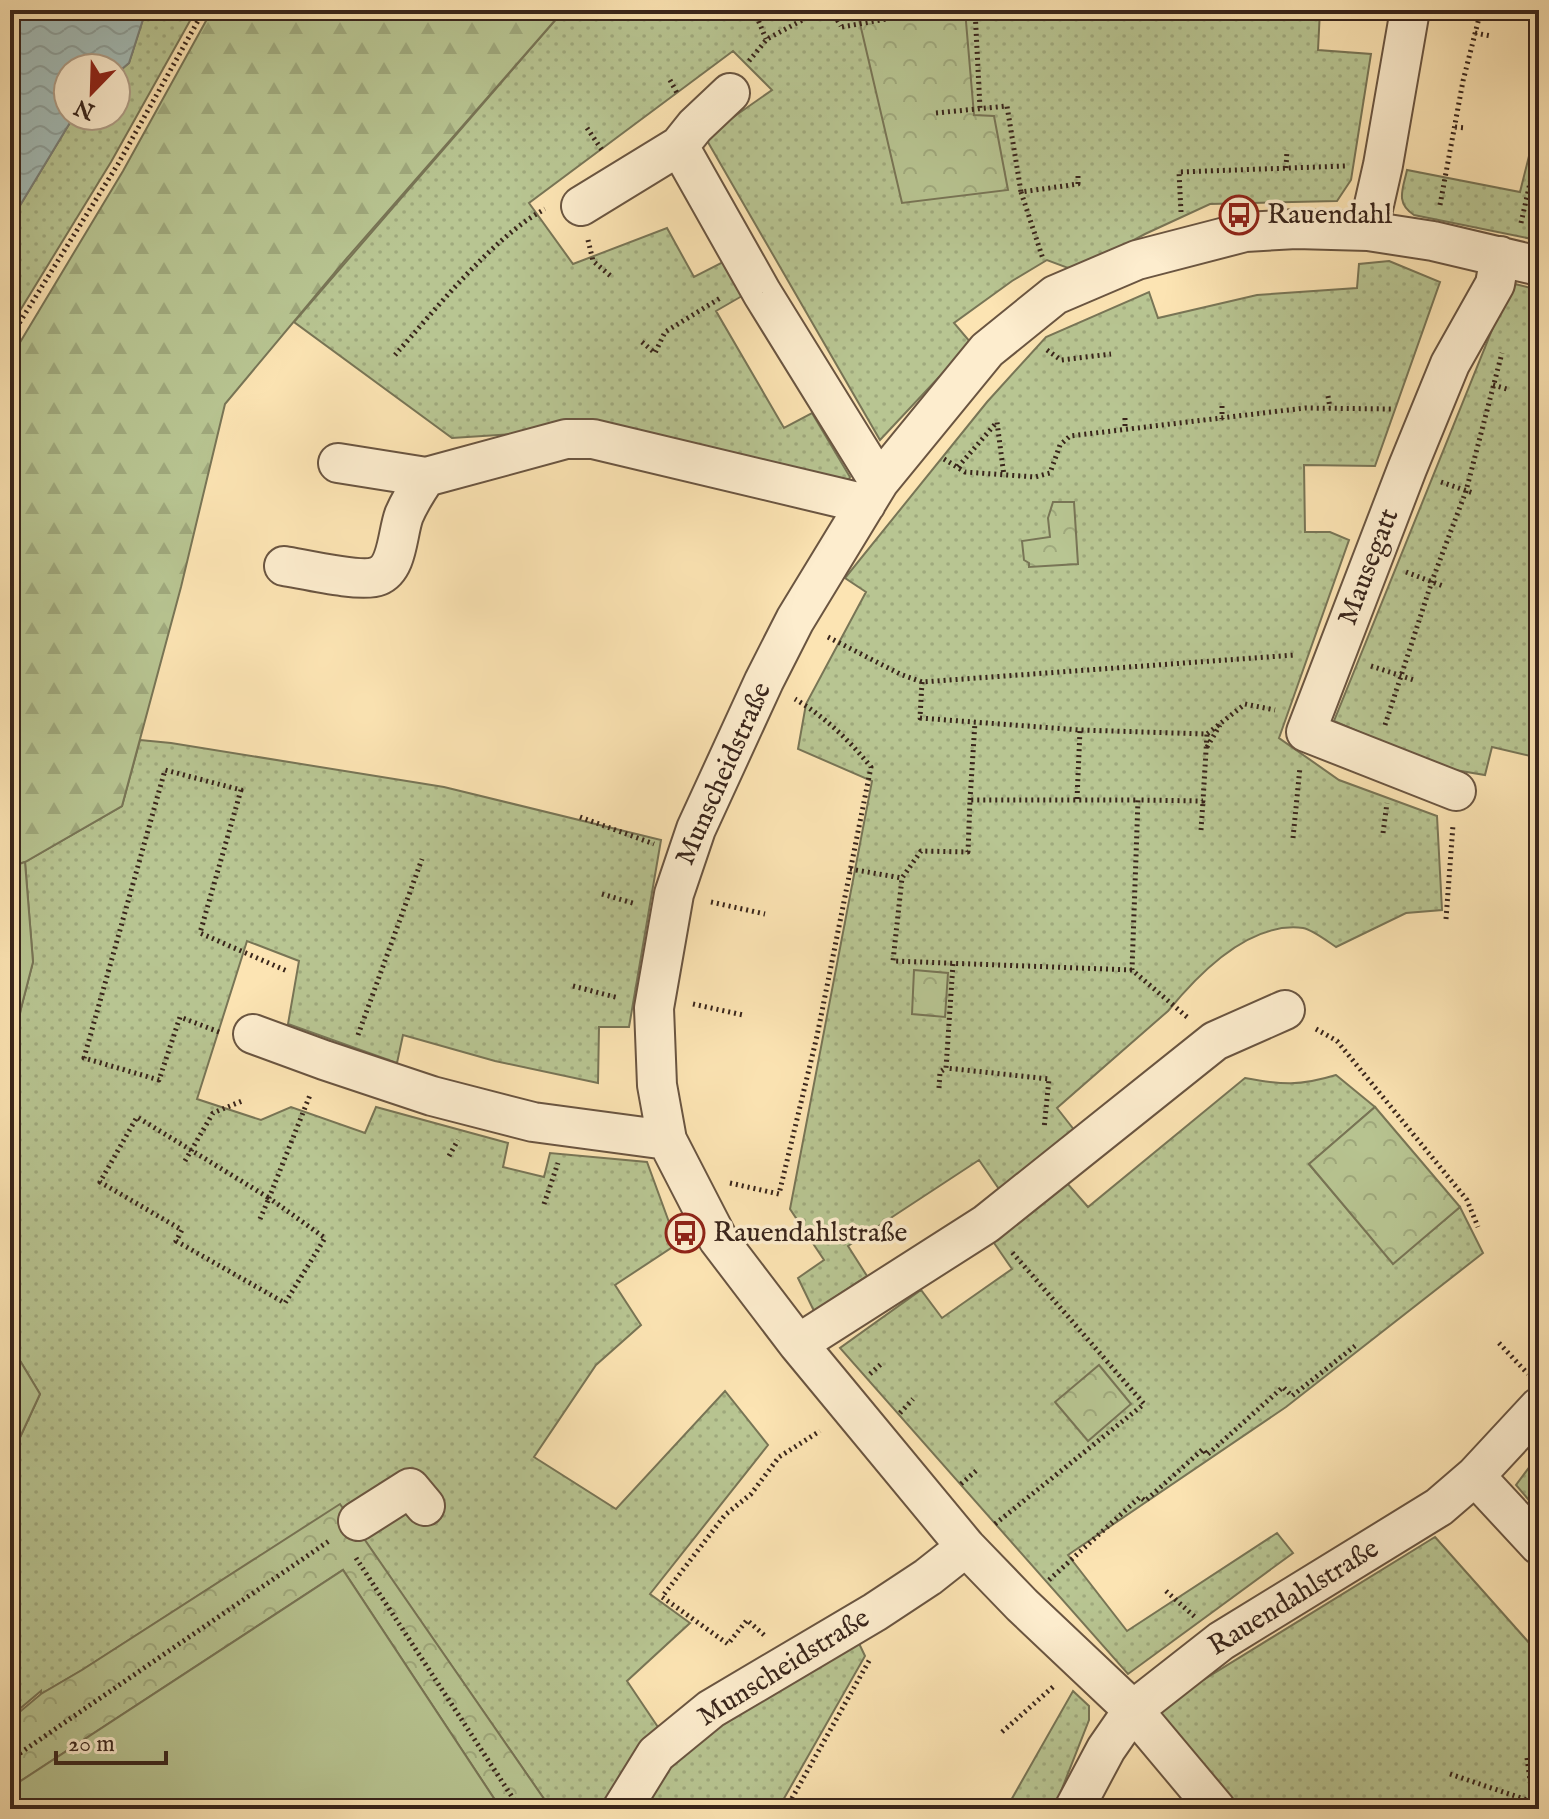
<svg xmlns="http://www.w3.org/2000/svg" width="1549" height="1819" font-family="'IM FELL English',serif">
<defs>
<pattern id="grass-dots" width="8" height="8" patternUnits="userSpaceOnUse" patternTransform="scale(2)"><rect width="8" height="8" fill="#b8c592"/><path d="M2 2h.1M6 6h.1" fill="none" stroke="#9fa97d" stroke-width="1.8" stroke-linecap="round"/></pattern>
<pattern id="forest-firs" width="22" height="20" patternUnits="userSpaceOnUse" patternTransform="scale(2)"><rect width="22" height="20" fill="#b8c592"/><path d="M5 1l3.5 6h-7zM16 11l3.5 6h-7z" fill="#9fa97d"/></pattern>
<pattern id="park-crowns" width="20" height="18" patternUnits="userSpaceOnUse" patternTransform="scale(2)"><rect width="20" height="18" fill="#b8c592"/><path d="M2 6a3 3 0 1 1 6 0M12 15a3 3 0 1 1 6 0" fill="none" stroke="#9fa97d"/></pattern>
<pattern id="water-waves" width="16" height="10" patternUnits="userSpaceOnUse" patternTransform="scale(2)"><rect width="16" height="10" fill="#a3bcb7"/><path d="M0 5q4-4 8 0t8 0" fill="none" stroke="#8da19d"/></pattern>
</defs>
<rect width="100%" height="100%" fill="#fce4b3"/>
<filter id="stains"><feTurbulence type="fractalNoise" baseFrequency=".0025" numOctaves="4"/><feColorMatrix values="0 0 0 0 .2 0 0 0 0 .09 0 0 0 0 .02 0 0 0 .5 -.17"/></filter>
<radialGradient id="worn" r=".72"><stop offset=".6" stop-color="#630" stop-opacity="0"/><stop offset="1" stop-color="#630" stop-opacity=".3"/></radialGradient>
<path fill="url(#grass-dots)" stroke="#787556" stroke-width="2" d="M146,10h50l-85,152 -101,165v-105l64,-106h42v-42l13,-11z
M564,10h756l-2,40 53,4 -20,126 -14,21 -127,3 -65,30 -69,37 -29,-11 -35,21 -58,42 17,20 -91,97 -175,-303 67,-47 -39,-39 -204,152 44,61 94,-36 27,49 29,-15 19,34 -26,15 68,117 28,-15 38,64 -4,9 -255,-57 -139,9 -158,-116z
M1539,116v112l-2,12 -123,-25c-19,-12 -11,-26 -7,-45l113,22z
M1389,261l51,21 -65,184 -71,-1 1,67h25l19,8 -70,198 60,42 98,36 5,94 -36,3 -70,34c-9,-6 -23,-17 -33,-19 -54,-7 -104,45 -135,83l-111,97 18,23 -76,58 -20,-29 -131,86 19,30 -53,35 -16,-33 26,-18 -34,-51 82,-428 -74,-32 8,-45 60,-112 -21,-14 142,-176 59,-65 103,-45 9,26 99,-23 100,-7 2,-24z
M1511,283l28,7v468l-47,-11 -7,28 -42,-7 -109,-47z
M140,740l31,3 273,44 217,53 -32,187h-30l-1,56 -103,-22 -92,-26 -6,28 -109,-39 11,-63 -52,-20 -50,158 64,21 30,-13 74,26 11,-26 132,36 -5,24 41,10 6,-24 97,9 30,82 -62,41 26,40 -45,40 -62,92 82,52 109,-118 43,54 -118,149 40,29 -63,58 41,61 -48,67h-69l-211,-304 -258,165 -41,24v-3l-31,26v-258l30,-65 -30,-50v-293l23,-89 -8,-100 97,-56z
M1336,1075l39,32 -66,57 84,99 67,-56 23,46 -197,154 -218,148 59,76 150,-98 16,20 -165,121 -288,-326 81,-58 21,28 70,-49 -20,-29 75,-57 21,24 157,-129c37,7 55,8 91,-3z
M1539,1454v58l-23,-27z
M1435,1537l104,117v155h-312l-71,-100z
M855,1635l10,21 -87,153h-146l48,-57z
M1073,1691l16,15v14l-35,89h-48z"/>
<path fill="url(#forest-firs)" stroke="#787556" stroke-width="2" d="M212,10h352l-217,248 -122,146 -44,183 -59,219 -97,56 -15,4v-507l113,-188z"/>
<path fill="url(#park-crowns)" stroke="#787556" stroke-width="2" d="M884,10h81l9,105 20,1 14,74 -106,13 -44,-188z
M1053,502h21l4,62 -49,3v-4l-5,-3 -2,-19 28,-4 -2,-19z
M914,970l34,3 -3,44 -33,-3z
M1375,1107l85,100 -67,57 -84,-100z
M1099,1365l32,39 -43,37 -33,-39z
M340,1504l211,305h-50l-158,-239 -333,218v-68l31,-26 41,-24z"/>
<path fill="#b8c592" stroke="#787556" stroke-width="2" d="M25,862l8,100 -23,89v-184z
M10,1344l30,50 -30,65z
M343,1570l158,239h-491v-21z"/>
<path fill="url(#water-waves)" stroke="#798079" stroke-width="2" d="M10,10h136l-17,53 -13,11v-6h-48v48h6l-64,106z"/>
<g fill="none" stroke-linecap="round" stroke-linejoin="round">
<g stroke="#6a5541" stroke-width="42">
<path id="minor" d="M730,93l-35,33 -16,20 83,147 117,189
M581,206l98,-60
M1368,231l15,-66 27,-155
M338,463l88,14 140,-38h27l273,65
M284,566c19,3 78,17 94,10 20,-8 19,-42 26,-61 6,-14 13,-25 22,-38
M1456,791l-150,-59 101,-263 43,-105 45,-80 5,-28
M253,1034l71,26 108,36 101,26 134,18
M798,1344l188,-120 229,-183 70,-31
M1475,1476l64,69
M358,1521l52,-33 15,18
M622,1809l34,-55 55,-45 164,-97 53,-35 38,-30
M1074,1809l32,-60 27,-39 88,-69 218,-134 36,-31 64,-69
M1216,1809l-83,-99 -111,-105 -56,-58 -168,-203 -80,-105 -51,-99 -10,-55 -3,-77 20,-114 22,-65 68,-148 31,-61 84,-138 108,-132 68,-55 82,-35 108,-28 51,-3 72,2 65,10 106,25"/>
</g>
<path stroke="#39251b" stroke-width="5" stroke-dasharray="2 4" stroke-linecap="butt" d="M754,10l12,29
M831,10l10,16
M975,10l5,98
M842,27l94,-17
M1475,33l16,3
M749,61l18,-22 54,-29
M670,80l7,13
M936,113l71,-7 14,86 57,-8v-8
M1455,127l11,1
M587,128l15,22
M1286,168l1,-18
M1021,192l22,67
M1440,205l23,-124 18,-71
M1181,212l-2,-40 166,-6
M1521,223l18,-80
M588,240l5,21 20,17
M10,338l108,-174 86,-154
M642,342l13,11 10,-21 57,-35
M1047,350l14,10 50,-6
M395,355c40,-45 98,-118 150,-146
M1493,385l14,4
M1328,396l2,12
M1222,406v13
M1125,418v11
M944,459l21,13 70,5 15,-4 10,-28 10,-9 235,-28 87,1
M958,467l39,-45 7,54
M1441,482l32,11
M1406,572l37,14
M828,637l72,37 22,8 373,-27
M1371,666l43,14
M922,682l-2,36 160,12 127,4 38,-30 30,6
M1385,725l47,-144 34,-90 36,-138
M1207,747l13,-22
M1077,799l3,-69
M970,800l5,-78
M580,817l74,27
M1201,830l2,-29
M1383,833l4,-30
M1293,838l7,-71
M850,869l52,9
M602,894l34,10
M711,902l54,12
M1446,919l7,-94
M953,964l-7,104 103,11 -5,50
M1132,970l-239,-9 9,-83 19,-27 47,1 2,-52h168
M573,986l46,12
M693,1004l50,11
M1187,1017l-55,-47 6,-170 65,1 4,-67
M1316,1029l21,12 130,159 11,27
M219,1032l-39,-15 -21,63 -75,-22 81,-288 76,20 -41,143 87,38
M358,1035l64,-176
M939,1088l1,-16 6,-4
M449,1156l9,-16
M185,1161l28,-48 29,-12
M730,1183l49,11 38,-158 54,-269c-22,-27 -46,-50 -76,-68
M544,1204l14,-41
M260,1219l9,-21 -132,-81 -37,65 82,48 -6,11 109,62 40,-65 -56,-40 41,-103
M1499,1343l29,31
M870,1374l11,-10
M900,1413l13,-14
M961,1484l17,-15
M995,1524l149,-120 -133,-153
M356,1558l164,251
M1049,1580l91,-83 5,4 58,-52 4,6 76,-68 9,9 63,-50
M1166,1591l29,26
M764,1635l-17,-15 -19,24 -66,-47 63,-82 26,-21 28,-37 41,-26
M1002,1732l52,-46
M1527,1758l6,44 5,7
M10,1760l319,-219
M1450,1774l83,28
M786,1809l84,-150"/>
<use href="#minor" stroke="#fdedce" stroke-width="38"/>
</g>
<defs>
<g id="bus-ring" transform="scale(2)"><circle r="9.5" fill="#fdedce" stroke="#8f2418" stroke-width="1.5"/><path d="M-5-6H5V4H4V6H2V4H-2V6H-4V4H-5ZM-3.5-4V0h7V-4ZM-3.5 1.2v1.5H-2V1.2ZM2 1.2v1.5H3.5V1.2Z" fill="#8f2418"/></g>
</defs>
<g fill-rule="evenodd">
<use href="#bus-ring" x="1239" y="215"/>
<use href="#bus-ring" x="685" y="1233"/>
</g>
<g text-anchor="middle" dominant-baseline="central" stroke-width="7" stroke-linejoin="round" paint-order="stroke">
<g font-size="28" fill="#39251b" stroke="#fdedce" text-anchor="start">
<text x="1267" y="215">Rauendahl</text>
<text x="713" y="1233">Rauendahlstraße</text>
</g>
<g font-size="28" fill="#39251b" stroke="#fdedce">
<text transform="translate(1369 567) rotate(-69)">Mausegatt</text>
<text transform="translate(724 774) rotate(-66)">Munscheidstraße</text>
<text transform="translate(1294 1598) rotate(-32)">Rauendahlstraße</text>
<text transform="translate(784 1668) rotate(-32)">Munscheidstraße</text>
</g>
</g>
<rect width="1549" height="1819" fill="none" stroke="#fce4b3" stroke-width="40"/>
<rect x="12" y="12" width="1525" height="1795" fill="none" stroke="#39251b" stroke-width="4"/>
<rect x="20" y="20" width="1509" height="1779" fill="none" stroke="#39251b" stroke-width="2"/>
<g transform="translate(92 92) rotate(203)"><circle r="38" fill="#fdedce" stroke="#af9d86" stroke-width="2"/>
<path d="M0-6L14 30L0 20L-14 30Z" fill="#8f2418"/>
<text y="-12" font-size="22" font-weight="bold" text-anchor="middle" fill="#39251b">N</text>
</g>
<path d="M56 1751v12h110v-12" fill="none" stroke="#39251b" stroke-width="4"/>
<text x="68" y="1751" font-size="24" fill="#39251b" stroke="#fdedce" stroke-width="6" paint-order="stroke">20 m</text>
<rect width="100%" height="100%" filter="url(#stains)"/>
<rect width="100%" height="100%" fill="url(#worn)"/>
</svg>
